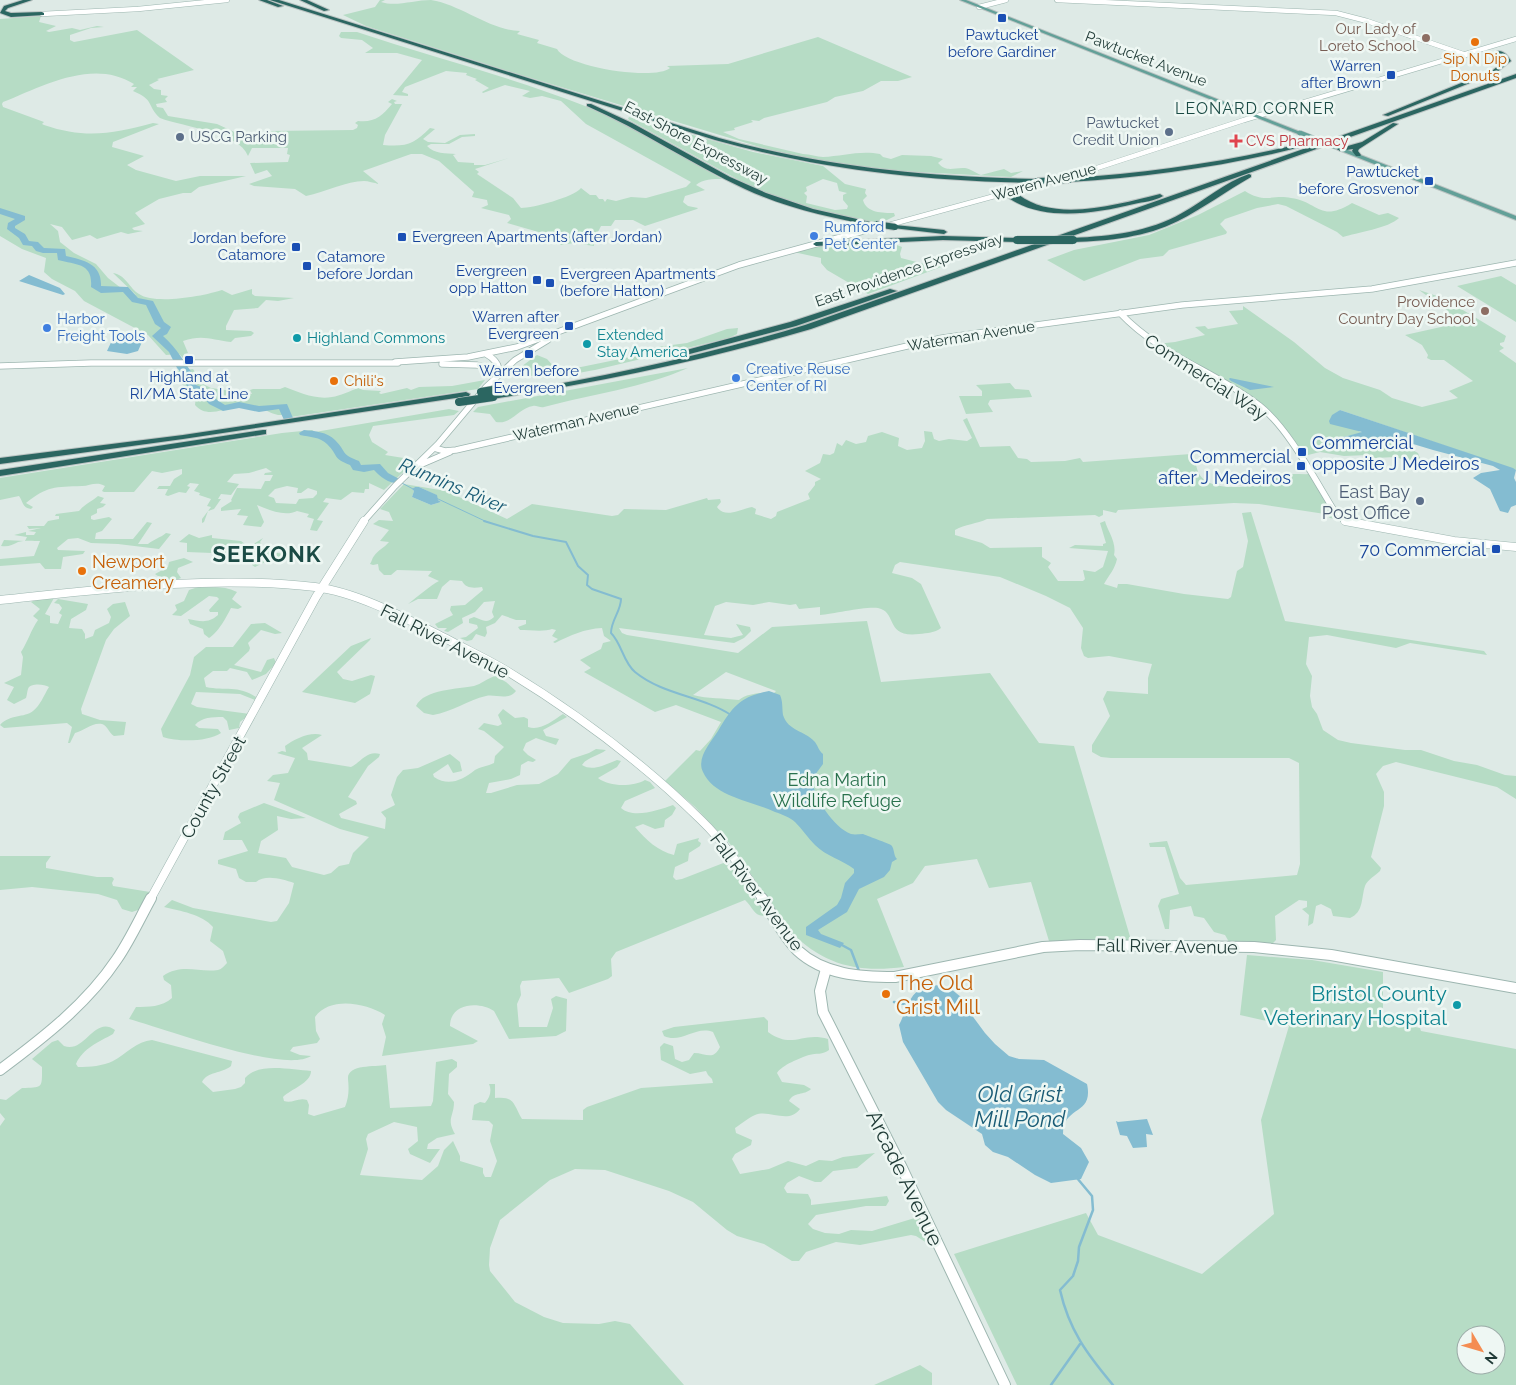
<svg xmlns="http://www.w3.org/2000/svg" width="1516" height="1385" font-family="Raleway,sans-serif">
<rect width="100%" height="100%" fill="#deeae6"/>
<path fill="#b6dcc5" fill-rule="evenodd" d="M380,0h5l-4,2c15,5 33,-2 50,-2 31,5 58,30 89,31l-3,3 22,6 -2,3 20,6c9,18 98,32 113,19l-3,-2 61,-2 90,-27 94,40 -14,4h-17l-18,10 -28,6 -8,5 -63,16 -5,3 -8,-1 2,2 -19,6 1,2 -12,2 16,7 64,15c7,0 14,3 20,3 19,-1 38,-7 57,-3l3,3 8,2 11,-4 29,1 12,3 -5,4c9,10 16,4 27,5 6,1 11,5 16,7l23,-6 7,4 12,-2 -12,6 -131,-7 -79,-13 -38,-9 -255,-77 -142,-45 -23,-11 32,-8z
M41,16l-2,6 17,4 -10,5 3,1 23,-4 8,2 17,-4 7,1 -13,1 -21,7v5l4,2 63,-12 57,40 -37,9 2,1 -10,5 5,4 7,1v5l7,1 -3,3 2,3 -11,2 1,3 6,1 5,8 49,8 26,12 28,-5 82,-1 4,-2 1,-3 -3,-2 3,-2c16,2 24,-5 34,-17l-4,-2 4,-3 5,2 -3,1 1,2h7l-17,31 -2,10c24,2 31,-1 47,-17l5,1 -12,10 5,3 17,1 15,-8 15,-1v2l-13,1 -13,7h-18l-4,2c7,8 19,7 29,8l-3,1 5,7 16,1v2h11l24,-7 -34,11 4,3 -2,2 36,24 8,10c12,0 53,-11 60,-20l9,7h6l3,4h4l2,3 2,-3 9,2 15,-4 15,1 40,-11 5,-5 -105,-58 -25,-23 -19,-5 -12,2 -8,-2 8,-5 -25,-6 -22,8 -1,-1 7,-4 -14,-8 2,-1 -11,-4 1,-2 -21,-2 -41,16 -3,5 6,2v2l-15,-1 29,-35 -25,-7h-32l8,-5 -11,-8 -21,-2 -2,-2 2,-4h16c75,25 154,45 228,74 48,20 92,47 137,73 -9,0 -19,0 -26,6l9,5 -20,6 -2,6 5,4 10,2 -1,1 -52,17 -12,-6h-18l-4,6h-10l-4,8 -10,5 7,4v3l-20,-3 -13,2 -12,-10 -42,-12 4,-4 -2,-4 -28,-7 7,-3 -1,-5 -15,-3 2,-5 -35,-31 -17,-7h-11l-48,17 16,13c-5,-1 -11,-3 -15,-3 -17,0 -39,11 -58,15l-11,-7 -41,-3 -5,-2 23,-8 -5,-6 -12,4 -5,-11 38,-1 2,-7 -3,-1 1,-6h-36l-4,8c-9,-24 -65,-29 -88,-38 -14,-13 -5,-18 -27,-27l4,-4h-6l3,-3c-41,-26 -91,2 -131,18l-1,2 1,3 41,15 -2,2 2,1c41,14 69,9 109,-2l6,1 -46,18 -1,5 32,9 -17,9 9,5 40,11 24,-5h46l-47,11 -8,6h-8l-24,6 -24,14 10,11 -13,4 2,2 9,1 -15,3 -7,-2 -24,7 -7,-4 -18,5 -10,-13 -12,-3 8,7 2,11 14,11 22,11 12,14 13,10 15,7 -23,-22c13,2 16,15 26,21 16,11 65,2 83,-4l10,5 20,-6v5l3,2 39,2 -16,3 -12,-1 -8,8 -24,2 -8,16v4l25,1 3,2 -3,3 -16,2 -4,4c-19,-2 -28,-8 -48,-1l5,12 -4,1 -1,4 -4,-4 -13,1 -18,-20 -64,-34 -9,-10 -23,-12 -8,-7 2,-14 -24,-9 -22,-13v-217z
M629,117l124,35 70,14 22,18 21,5 -1,4 2,3 -4,4c3,13 20,13 31,13l1,3 -14,7 -10,-1 -68,-15 -46,-17 -124,-68 -5,-3zM823,179l14,4 2,8 8,2 -4,2v5l5,6 -1,3 -12,1 -29,-7 1,-7 -3,-3 3,-2 -1,-4z
M1245,191c20,13 28,3 46,7 28,4 29,25 61,5l27,12 9,-2 11,5c-10,10 -43,15 -56,19l-6,-5 -51,-26 -8,-2 -21,4 -32,11 -5,5 7,8 -1,2 -57,16 -6,6 -23,3 -56,22 -37,-21 27,-10 75,-15 49,-20z
M891,243l11,4 -2,7 1,4 31,8h12l-76,28 -41,-24 -6,-7v-5l-23,-5 -5,-3 22,-6z
M1501,276l15,9v37l-59,-36z
M1419,290l24,8 63,38 -2,6 -4,1v2l4,3 -5,3 17,12v107l-176,-60 -8,6 30,17 -20,4 1,5 21,3 22,-8 10,1 3,5 19,10 5,12 -28,-8 -20,1 -7,-3 -24,1 -24,-4 -12,3 -6,-6h-8l-2,-4 -34,-40 -102,-61 19,-2 30,-7 -10,-8 10,-1 3,3 30,-5 -9,-13 14,-1v-4l51,36 31,26 18,10 37,12 12,8 30,9 36,-9 -9,-7 24,-10 -29,-21h-13l-4,-2 1,-3 -6,-10 -17,-10 45,-10 -2,-14z
M738,328l-1,6 -8,4 -134,32c-22,4 -56,9 -78,4l1,-5 19,-14 10,4 9,10 25,-2 49,-10 27,-10 30,-4 40,-14z
M688,368c-46,20 -96,26 -144,39 -4,1 -8,-2 -11,-1 -14,2 -22,19 -37,16l-6,-8 -17,-2 5,-5z
M193,369l10,15 8,4 41,6 -2,-4 3,-1h27l5,-2c14,5 30,13 47,10 8,-1 18,-6 26,-9l5,2 18,1 -2,2 2,1 26,-6 4,2 8,-3 33,-1 33,-6 -7,9 -194,29 -1,-3c-9,1 -15,-5 -23,-6 -7,-2 -17,-2 -24,-1 -15,1 -30,10 -41,-3l1,-9 -12,-8 -7,-17z
M1010,383l5,6 14,1 3,7 -42,3 -2,4 5,8 -27,2 -7,-18h23v-5l-6,-6z
M449,409l10,2 -5,4 -81,11 -4,9 3,7 16,10 -3,3 31,5 -32,30 -15,-7v6h-4l-1,4 -12,-1 -11,8 -15,-2 -3,4 6,1 -12,17 6,1 -6,10 -7,-1 4,-11 -7,-2 2,-3 -12,-3c-12,6 -28,-1 -40,-6l7,17 -3,5 -18,-2 5,-9 -11,-1 4,-6 -20,2v-3l11,-7 -1,-1 6,-12 24,1 4,-8h5l3,-6h-9l1,-2 7,-1 -6,-4 -17,5 -15,1 -7,8 12,2 -8,11 -10,-1 -3,5h3l-7,10 -6,2 -4,11 -2,1v-4l9,-12 -4,-1 4,-7 -12,-4 1,-2 -6,-2 5,-7 -9,-1 -3,3 3,1 -4,6 -7,-1 -11,4 -3,-1 3,-6h-11l2,-3h11l4,-7 8,-5v-5l-20,4 -10,-2 -18,21h-30l-2,-1 3,-5c-9,-5 -15,0 -23,0 -27,1 -35,0 -56,17l7,4 -2,2c-9,-1 -8,-8 -12,-13l-19,4v-22l282,-45 30,-3 3,2zM287,486l11,2 -1,5h4l7,-5 9,3v3l-4,4 -14,1 -3,5 -20,-1 -2,-5 -6,-2 7,-7z
M967,418l13,29 30,-1 8,12 9,1 4,3 34,-1 15,-3 3,4 108,-8v5l5,4c2,32 50,24 72,21 11,-14 27,-9 43,-10l30,46 -11,-2 -5,-4 -66,-10 -25,-1 -116,7 -2,3 -13,-3v5l-4,2 -4,-2 -108,4c-10,5 -22,5 -32,11v5l27,8 8,5 52,-1v10l9,6 -3,4 10,14h25l2,-2 -2,-9 12,2 8,-5 5,-16 -39,-3 6,-3 28,1v-2l3,-1 -6,-20 5,-2c2,9 12,21 9,34l3,4c-2,10 -8,16 -13,25l13,4 1,-4h9l57,10 44,5 3,-2 6,-26 6,-4 5,-26 -6,-28 9,-1 34,109 199,30 3,4 -77,-12 -14,5 -69,-13 -18,2 -3,27 6,12 -2,20 2,11 5,7 6,16 15,10 13,3 54,7h16l33,11 23,4 28,10 11,1v23l-19,-12 -101,-25 -13,4 -7,8 8,18v14l-13,51 10,11 -1,3c-4,4 -13,9 -15,15 -4,12 -1,26 -15,32l-17,-2 -2,-7 -10,-5 -5,2 -3,17 -5,3 1,-11 -7,-6 5,-2v-6l-8,-1 -24,16 1,24 -3,3 -44,-1 -4,-7 -11,-3 -10,-14 -10,-2 -3,-10 -21,4 -1,19h-4l-7,-23 3,-7 18,-5 -14,-47h-15l-1,-4 18,-2 13,37 6,7 111,-10 3,-11 -1,-101 -10,-5h-178l-10,-1 -9,-5v-7l18,-29 -7,-17 4,-8 41,3v-16l4,-14 -43,-8 -21,2 -4,-2 -3,-8 2,-20 -13,-20 -24,-12 -46,-19 -100,-15 -5,3 -3,8 20,5 9,6 20,44c-7,5 -13,5 -22,6 -35,4 -21,-22 -41,-26 -12,-2 -45,6 -58,7v-8l-21,2 -3,-5 -6,1 -21,-3 -16,3 -27,-3 -11,4 -11,29 27,3 12,-3 -7,-11 14,3 1,4 -7,7 -10,5 -115,-15 3,5 5,2 111,18 34,-26 95,-6 14,61 109,-9 49,70 35,3 57,194 -82,1 -18,-59 -42,6 -12,-29 -52,7 -12,17 -36,16 27,68c-47,6 -80,-2 -113,-35l-61,-88 -35,-37 -30,-26 31,-31 4,1 11,-12 10,-17 -45,-17 -21,7 -71,-40 7,-4 -11,-8 21,-11 2,-6 8,-2 -7,-5 -2,-8c-18,1 -31,7 -47,15l-2,-1 5,-3 -6,-3 4,-6 -4,-1c-7,3 -23,1 -32,1l-2,-3 8,-3v-4h-10l-14,-5 -7,8 -9,4 1,6 -2,4 -9,-3 -4,6 -5,1 -7,-3 6,-1 12,-9 -1,-3 -8,-2v-4l5,-2c8,3 13,7 20,0l-2,-5 3,-11 -11,1 -9,10 -13,6 1,5 -15,9 -4,-1 3,-3h-9l-3,-4 18,-9 -3,-5 1,-4 14,-1 18,-15 -1,-3c-8,1 -16,2 -20,-6l-12,-1 -8,7 -5,12h-19l-10,5c9,-7 23,-19 31,-23l-11,-5 4,-5 -35,-1 -6,5h-7l-5,-5 -1,-6 -5,1 -3,-1c2,-3 2,-6 4,-8 4,-6 10,-8 15,-14l-9,-1 9,-11 -16,-6 6,-4 14,1 -4,-9 -9,-3 24,-25 42,7 61,28 25,-15 80,12 6,-1 6,-6 42,1 41,-12 1,2 12,-1 1,3 -4,5c8,12 24,2 35,0l4,2 -1,5 16,5 5,-3 1,-4 33,-13 -2,-5 7,-9v-3l6,-3 -16,-8 15,-8 3,-9 7,1 4,-2 3,-10 5,3 4,-6 10,4 10,-2 2,-6 14,-4 17,6 -1,8 9,4 15,-2 3,-7 -1,-10 8,1 2,7 5,2 10,-2 18,2 5,-3 -9,-18zM415,487h4l17,8 2,5 3,2 -10,3 -19,-8 2,-6 -2,-2zM726,672l50,19 -2,2c-10,-1 -27,0 -35,7 -16,-2 -31,-1 -46,-5z
M98,496l6,2 -4,5 6,1 -3,3 -6,2v4l-6,3v3l3,1 15,-3 3,2 -10,12 -6,2 -1,6h38l14,-17 5,1 -14,21h10c6,-5 12,-6 18,-11l5,1 -12,15 -41,-5 -27,-1 -13,-5 -10,1 -11,9 1,2 27,1 -2,3 -20,3 -2,12h-16l-5,-6 -40,3v-7l34,-3 6,-15c-6,0 -16,-1 -22,1 -6,3 -9,5 -17,4l3,-6 21,1 2,-4 -13,-2 12,-3v3h8l2,-3 -8,-1 13,-3 -12,1 -2,-3h17l4,-5 11,-2v-3h-4l1,-2 23,-3c6,-7 12,-9 19,-15z
M189,534l10,4 13,-3v3l29,3 8,6 14,-9 -3,4 2,3 -1,4 -4,-1v2l18,-1 2,1v3l10,1 -6,8 -14,-1 -12,6 -3,-2v-3l4,-2 -3,-4 -14,-1 -3,3 -6,1 -7,-4 -10,1 -1,-3 -25,-1v-9l-8,-1z
M184,558l9,4 -15,6 -1,4 4,6c-8,4 -20,1 -26,-4l13,-7 1,-5z
M198,587c14,1 26,-2 39,5l-5,7 10,8 -4,2 -7,-1c-4,8 -13,25 -22,30l-5,-4 -1,-5 -13,-5 -2,-5c12,2 20,5 30,-4v-3h-8l-1,-2 10,-11 -2,-2 -8,-1 -28,20 -9,-1 5,-5 -2,-5 9,-4 5,-11z
M54,598l-9,16 5,2v7l8,1 4,-9 -3,-2 3,-5 -3,-4 -5,-1 4,-4 30,5 -2,6 -15,9 -2,9 13,1 3,5v5l8,-3 2,-6 14,-7 2,-6 -4,-8 6,-5 12,-2 5,14 -16,13 -8,11 -25,69 1,5 18,6 26,2 -2,13 -10,1c-5,-3 -7,-11 -12,-12 -10,-2 -18,7 -27,9l-5,10h-2l4,-16 -5,-4 -63,5 -4,-3c10,-11 24,-7 33,-14 7,-5 11,-16 16,-24 -5,-3 -19,-4 -21,2 -1,3 -1,6 -2,9l-12,6 -7,-4 7,-13 -10,-4 17,-8 2,-18 -2,-5c7,-11 10,-22 17,-32l-5,-4 7,-7 -9,-7 6,-3z
M265,623l17,10 -7,1 -14,-4 -13,13 2,5 -1,3 -15,14 27,7 6,-12 7,-2 2,5 -10,11 -14,6 -5,-8 -17,-4 -3,3h-14l-9,7 2,9c19,4 32,-2 50,10l-1,3 -15,-6 -44,-2 -5,12 6,3 53,7 -10,8 -1,6 -10,2 -2,-9 -4,-4c-11,0 -21,0 -28,8l4,3 19,1 3,4c-13,9 -43,9 -58,4l-2,-8 29,-54 4,-18 12,-10h27l18,-23z
M371,638l-1,2 -33,32 6,7 9,2 19,-6 4,1 -5,18 -15,9 -53,-11 49,-46z
M495,676l11,6 10,9c-8,10 -20,3 -30,5 -18,4 -34,16 -53,19l-9,-2 -8,-7c8,-17 43,-17 58,-20 7,-2 14,-8 21,-10z
M503,709l12,9 9,-1 4,2v8c13,4 24,-6 35,-13l4,3 -24,13 3,6 13,3 -3,6 -20,-7 -10,5 -3,7 5,5 8,5 -3,2 -5,-1 -7,4 -1,10 -9,4 -22,4 -3,10h5l26,-8 22,-1 19,-10 13,-15 18,-6 7,-4 10,1c-7,6 -19,7 -24,15 11,7 24,-1 35,-5l4,1 -4,6 -19,11c11,9 35,9 47,2l5,2 5,6 -30,13 -4,7c12,11 38,2 52,-3l3,3 -4,7 -7,5 -1,7 -9,2 -12,-5 -8,3c11,13 23,24 39,28l3,-11 22,-6 -1,3 3,2 -1,3 -11,7 -1,8 -13,6 -2,10 3,3 6,-1 44,-17 4,3 37,50c-12,4 -14,-8 -22,-15l-129,52 -5,7 1,17 -4,3 -39,14 -10,-15 -37,3 -2,5 1,9 -4,9 2,23h28l6,-19 -2,-9 5,-3 11,3 -1,32 -10,5 -47,3 -15,-28c-15,-10 -44,-8 -44,15l28,15 -5,3 -91,12 4,-19 -4,-13 3,-9c-19,-12 -55,-19 -70,2l1,14 4,8 -3,4 -24,4 -3,4 10,4 11,1c-27,18 -148,-28 -182,-37l7,-12c12,0 26,0 36,-9l-1,-13 -7,-5 -1,-4c19,-13 36,-3 55,-6 4,-1 6,-4 9,-7l-4,-12 -13,-10 3,-14c-11,-13 -33,-16 -49,-20l8,-7 21,8 78,14 6,-1 12,-18 5,-20c-11,-4 -29,-9 -38,-1h-10l-7,-4 -3,-9 -18,-5v-4l30,-9 -6,-11h-19l2,-8 16,-9 -3,-6 2,-4 24,-10 42,15 -15,1 -14,-3 1,14 -17,11 -3,12 28,5 6,9 32,8 7,-2 8,-7 10,-2 4,-11 16,-16 -29,-8 -66,-29 6,-17 -13,-2 6,-6 15,-2 7,-15 -18,-5 5,-2 4,1 -1,-6c9,-7 26,-15 37,-11l-20,13 5,5 1,7 43,7c10,-5 16,-17 29,-13l-1,3 -11,9 -20,31 8,4 1,3 -18,10 2,4 44,11 1,-11 -5,-6 14,-7 -4,-10 6,-18 6,-7 15,-2 32,-14 10,8 2,9 -9,2 -5,-9 -15,10 1,3c15,10 28,3 41,-7 5,-3 13,-4 19,-7l1,-7 9,-9 -20,-16 -6,-2 6,-6 14,3 4,-2 -4,-9z
M0,856h51l-5,7v5l51,9h15l2,2 -2,4 1,3 37,6 -12,18 -6,2 -10,-3 -5,-9 -19,-6 -66,-7 -32,3z
M1247,955l65,5 71,12v49l37,7 1,3 95,18v336h-499l-63,-131 132,-41 12,22 104,39 72,-60 -13,-94 28,-94 -49,-11zM1466,1335h30v30h-30z
M764,1017l4,4v11c25,18 34,-1 60,7l1,11c-6,5 -13,3 -20,5 -9,3 -27,10 -32,18l5,9 22,3 7,4c-7,7 -17,2 -22,12l11,8c-12,16 -30,0 -45,6 -7,3 -14,9 -20,13l1,5 16,7 -1,5 -16,9 -3,5 8,15 29,-5 19,-8 18,5 13,-6 13,1 11,-4 32,-4 -18,15 -24,3 -12,11h-6l-16,-6 -12,7 -3,5 3,5 21,1 3,6v5l76,-9 2,5 -3,5h-20l-50,9 -8,9 5,5 12,4 14,1 12,-4 21,1 46,-14 14,25 -5,1 -11,-7 -5,-1 -51,10 -24,-3 -30,10 -7,9h-7l-28,-17 -27,-8 -10,-6 -34,-28 -24,-11 -64,-21 -30,-1 -25,11 -50,40 -10,28 -1,17 1,6 25,31 29,15 19,6 36,1 16,-3 15,3 54,61h-684v-259l5,-7 -5,-6v-14l6,1 16,-12c21,-1 20,1 20,-21l-10,-8 20,-17 6,-2 6,6c21,8 30,-31 51,-16l-2,4c-14,8 -30,14 -37,30l2,3c12,0 25,-1 35,-6 13,-7 24,-20 39,-21l80,21 -1,5c-10,8 -23,5 -29,16l11,10 22,-3 6,-2 4,-4v-5c13,-16 47,-8 66,-7 0,12 -20,18 -28,26l1,4c8,3 14,-4 23,-1l2,5 -1,9 6,2 31,-9c4,-10 4,-18 3,-28 -1,-15 27,-12 38,-14l4,43 41,-2 2,-5 3,-39 16,-3 5,3v5l-8,7 -1,20 6,8c0,15 -8,16 1,32l-18,4 -9,6 -1,5h13l-10,14 -20,-9 -2,-5 10,-8 -1,-14 -23,-5 -26,12 -2,5 2,10 -8,26 62,5 16,-14 6,-16 9,-9 7,15v5l23,7v5l2,4h6l6,-16 -7,-20 3,-16 -4,-4 -17,-1 2,-15 6,-3 5,1c5,-6 7,-12 4,-19h6v14c20,-2 18,6 27,21l61,1v-10l4,-3 54,-19 72,-5 -1,-4 -4,-4 -2,-4 -16,3 -29,-14 -1,-13 4,-4 9,3 2,13 7,3 7,-2 5,-7c12,0 19,8 26,-6l-7,-15c-17,-7 -32,12 -49,4l-2,-5 12,-4z
M920,1365l12,8v12h-58z"/>
<path fill="#84bcd1" d="M29,275l31,13 5,6 -2,1 -44,-14z
M118,334l21,5 3,3 -4,9 -11,3 -20,-3 7,-15z
M1230,378l44,9 -24,3 -19,-9 -2,-2z
M1340,410l173,58 3,2 -2,8 2,4v23l-5,2 -3,6 -8,-2 -10,-22 -17,-11 8,-5 19,-3 -7,-4 -60,-16 -43,-13 -26,8 -21,-3 -3,-4 22,-6 -32,-8 -1,-3 3,-6z
M415,487h4l18,8 1,5 3,2 -10,3 -19,-8 2,-6 -2,-2z
M769,691l11,4c3,7 2,13 3,20 5,16 22,16 31,26 4,4 4,9 9,13v10l-11,15c1,17 22,49 39,55 4,1 8,0 12,0 2,1 27,10 28,11 4,4 2,10 6,14l-5,3 -2,8 -6,7 -25,12 -12,23 -29,18 3,4 23,9 -4,5 -34,-13v-8l31,-22 4,-7 4,-15 9,-10v-4c-12,-9 -28,-13 -39,-24 -7,-7 -13,-16 -20,-23 -4,-4 -14,-8 -20,-10 -23,-11 -61,-15 -72,-40 -7,-14 8,-30 15,-41 15,-25 22,-34 51,-40z
M939,985l12,4 10,8 7,13 17,23 10,11 14,12 10,3 25,1 43,24c7,32 -24,21 -24,50l18,14 8,14 -8,17 -30,4 -16,-8 -27,-18 -15,-5 -8,-7 -3,-11 -36,-24 -8,-8 -35,-60 -4,-17c6,-11 9,-28 20,-35 4,-4 14,-4 20,-5z
M1147,1119l6,16 -7,-1 1,13 -14,1 -6,-12 -7,-1 -4,-14 2,1z"/>
<g fill="none" stroke-linecap="round" stroke-linejoin="round">
<path stroke="#84bcd1" stroke-width="1" d="M400,482l13,7
M436,498l51,24"/>
<path stroke="#84bcd1" stroke-width="2" d="M484,521l49,15 33,6 12,24 10,9 -1,10 5,4 29,10c0,12 -10,21 -10,34 11,11 12,29 24,39 28,23 67,24 96,43"/>
<path stroke="#84bcd1" stroke-width="2.5" d="M840,944l11,6 8,21
M894,1002l15,3
M1077,1178l15,18 1,14 -14,37 -1,14 -5,15 -13,14c9,40 27,64 53,95
M1051,1385l29,-41"/>
<path fill="#84bcd1" fill-rule="evenodd" d="M0,208l25,8v4l-10,6v2l10,6 4,7 9,1 6,6 21,1 1,7c18,4 36,8 35,30l27,1 10,11 15,3 11,21 7,5 -4,7 -4,2c15,13 21,27 33,42v7l13,5 8,10 8,5 14,-3 20,4 28,-2 6,14 -1,2h-8l-5,-11 -20,3 -20,-4 -16,3 -14,-7 -8,-10 -14,-6 -1,-10 -9,-10 -8,-16 -17,-16 9,-8 -6,-4 -9,-19 -14,-3 -9,-10 -22,1 -10,-6c2,-24 -14,-22 -33,-27l-1,-7h-14l-7,-2 -4,-5 -9,-1 -4,-7 -12,-9 1,-6 7,-4 -15,-5z
M304,430c11,1 23,2 31,10 12,12 5,14 24,21l2,4 19,-1 8,9 15,8 -1,2c-11,2 -21,-5 -28,-13l-10,2 -11,-2 -3,-5c-18,-7 -11,-9 -23,-21 -7,-7 -17,-7 -27,-9l-1,-2z"/>
<g stroke="#9db6b0" stroke-width="5.5">
<path id="secondary-far3" d="M1057,0l279,13 31,8 99,34
M979,7l27,-7
M42,14l96,-5 89,-9
M874,229l223,-61 147,-48 272,-81"/>
</g>
<g stroke="#9db6b0" stroke-width="7">
<path id="secondary-far2" d="M1120,313c42,44 94,57 140,93 29,23 55,74 75,106l10,9 5,1
M486,354c9,5 15,12 12,22
M395,362l73,-5 49,-10 222,-82 139,-38
M442,364l35,1 14,4
M0,366l91,-3h307
M434,448l11,3 11,-1 486,-112 240,-33 190,-16 144,-26
M422,464l28,-12
M363,522l32,-36 43,-42 48,-57 29,-27 33,-20"/>
</g>
<g stroke="#9db6b0" stroke-width="9">
<path id="secondary-far1" d="M1345,521l109,20 62,6
M0,600c104,-11 210,-25 315,-13 42,5 92,32 130,51 20,11 42,21 62,33 69,42 136,92 194,149 24,23 43,52 62,80
M150,900l166,-303 48,-76"/>
</g>
<g stroke="#9db6b0" stroke-width="12">
<path id="secondary" d="M762,898c9,15 23,40 35,52 27,25 63,27 98,27l148,-30 37,-2 174,2 77,8 185,33
M826,969l-6,22 3,21 79,156 103,217
M0,1070c43,-32 87,-66 117,-111 13,-19 23,-41 34,-61"/>
</g>
<g stroke="#bcc4c3" stroke-width="2">
<path id="primary" d="M960,0h6l337,133 -5,1z
M1331,145h4l181,71v4l-185,-73z"/>
</g>
<g stroke="#bcc4c3" stroke-width="2">
<path id="highway" d="M23,0h9l-24,8 -3,3 6,2 31,-1 2,1v2l-33,2 -11,-4 4,-7z
M259,0h8l16,6 -5,1z
M270,0h9l440,138c106,29 209,39 318,41l3,2 -3,2c-112,-2 -214,-13 -322,-43z
M300,0h7l22,10 -5,1z
M1497,51c7,-1 11,5 14,10l-14,11 -109,44 -5,-1 110,-45 12,-9 -8,-8z
M1516,74v4l-705,251c-105,31 -210,53 -318,70l-4,-2 4,-2c106,-17 210,-39 312,-70z
M587,104h4l41,19 98,54 36,16 47,16 66,15 -3,2c-45,-8 -90,-18 -131,-37 -54,-25 -103,-59 -158,-83z
M1393,123l5,1 -39,25 -1,2 3,4 -1,1h-4l-4,-5 1,-2 -13,2 -3,-2 25,-7z
M1303,143l3,2 -1,1c-78,20 -156,31 -236,36l-3,-2 3,-2c79,-5 157,-16 234,-35z
M1249,174l2,1v2c-25,14 -47,31 -73,44 -32,16 -69,20 -105,21l-3,-2 3,-2c38,-2 76,-6 109,-25 22,-12 43,-31 67,-39z
M1019,188l5,1 -5,6c37,28 100,9 141,-1l3,2c-8,5 -20,6 -29,8 -42,10 -97,19 -132,-11l3,-2 8,4 2,-4z
M895,225l49,5 3,2 -3,2 -51,-6v-2z
M943,236l74,2 3,2 -3,2 -74,-2 -127,6 -3,-2 3,-2z
M890,289l7,2 -101,35 -114,30 -4,-2 1,-2 111,-30z
M466,392l4,2 -1,2 -286,43 -183,25v-6l183,-23z
M263,430h3v4l-266,42v-6z"/>
</g>
<use href="#secondary-far3" stroke="#fff" stroke-width="4.5"/>
<use href="#secondary-far2" stroke="#fff" stroke-width="5.5"/>
<use href="#secondary-far1" stroke="#fff" stroke-width="8"/>
<use href="#secondary" stroke="#fff" stroke-width="10"/>
<use href="#primary" fill="#62a098" fill-rule="evenodd"/>
<use href="#highway" fill="#2b6661" fill-rule="evenodd"/>
<g stroke="#bcc4c3" stroke-width="6" stroke-linecap="butt">
<path id="primary-bridge" d="M1300,133l33,13"/>
</g>
<g stroke="#bcc4c3" stroke-width="8" stroke-linecap="butt">
<path id="highway-bridge-far1" d="M1037,181l32,-1
M876,224l19,3"/>
</g>
<g stroke="#bcc4c3" stroke-width="9" stroke-linecap="butt">
<path id="highway-bridge" d="M1017,240h56
M481,392l18,-3
M459,402l34,-5"/>
</g>
<use href="#primary-bridge" stroke="#62a098" stroke-width="5"/>
<use href="#highway-bridge-far1" stroke="#2b6661" stroke-width="6"/>
<use href="#highway-bridge" stroke="#2b6661" stroke-width="8"/>
</g>
<g fill="#1a4fb4" stroke="#eef7f3" stroke-width="2">
<rect x="997" y="13" width="10" height="10" rx="2.5"/>
<rect x="1386" y="70" width="10" height="10" rx="2.5"/>
<rect x="1424" y="176" width="10" height="10" rx="2.5"/>
<rect x="397" y="232" width="10" height="10" rx="2.5"/>
<rect x="291" y="242" width="10" height="10" rx="2.5"/>
<rect x="302" y="261" width="10" height="10" rx="2.5"/>
<rect x="532" y="275" width="10" height="10" rx="2.5"/>
<rect x="545" y="278" width="10" height="10" rx="2.5"/>
<rect x="564" y="321" width="10" height="10" rx="2.5"/>
<rect x="524" y="349" width="10" height="10" rx="2.5"/>
<rect x="184" y="355" width="10" height="10" rx="2.5"/>
<rect x="1297" y="447" width="10" height="10" rx="2.5"/>
<rect x="1296" y="461" width="10" height="10" rx="2.5"/>
<rect x="1491" y="544" width="10" height="10" rx="2.5"/>
</g>
<g fill="#8d6e63" stroke="#eef7f3" stroke-width="2">
<circle cx="1426" cy="38" r="5"/>
<circle cx="1485" cy="311" r="5"/>
</g>
<g fill="#e8710a" stroke="#eef7f3" stroke-width="2">
<circle cx="1475" cy="42" r="5"/>
<circle cx="334" cy="381" r="5"/>
<circle cx="82" cy="571" r="5"/>
<circle cx="886" cy="994" r="5"/>
</g>
<g fill="#5c6f8a" stroke="#eef7f3" stroke-width="2">
<circle cx="1169" cy="132" r="5"/>
<circle cx="180" cy="137" r="5"/>
<circle cx="1420" cy="501" r="5"/>
</g>
<path fill="#e0444e" stroke="#eef7f3" stroke-width="2" d="M1233.5 133.5h5v5h5v5h-5v5h-5v-5h-5v-5h5z"/>
<g fill="#3f7fe0" stroke="#eef7f3" stroke-width="2">
<circle cx="814" cy="236" r="5"/>
<circle cx="47" cy="328" r="5"/>
<circle cx="736" cy="378" r="5"/>
</g>
<g fill="#0f9aa8" stroke="#eef7f3" stroke-width="2">
<circle cx="297" cy="338" r="5"/>
<circle cx="587" cy="344" r="5"/>
<circle cx="1457" cy="1005" r="5"/>
</g>
<g text-anchor="middle" dominant-baseline="central" stroke-width="5" stroke-linejoin="round" paint-order="stroke">
<g font-size="15" fill="#785e54" stroke="#eef7f3" text-anchor="end">
<text x="1416" y="29">Our Lady of<tspan x="1416" dy="17">Loreto School</tspan></text>
<text x="1475" y="302">Providence<tspan x="1475" dy="17">Country Day School</tspan></text>
</g>
<g font-size="15" fill="#164399" stroke="#eef7f3" text-anchor="end">
<text x="1002" y="35" text-anchor="middle">Pawtucket<tspan x="1002" dy="17">before Gardiner</tspan></text>
<text x="1381" y="66">Warren<tspan x="1381" dy="17">after Brown</tspan></text>
<text x="1419" y="172">Pawtucket<tspan x="1419" dy="17">before Grosvenor</tspan></text>
<text x="412" y="237" text-anchor="start">Evergreen Apartments (after Jordan)</text>
<text x="286" y="238">Jordan before<tspan x="286" dy="17">Catamore</tspan></text>
<text x="317" y="257" text-anchor="start">Catamore<tspan x="317" dy="17">before Jordan</tspan></text>
<text x="527" y="271">Evergreen<tspan x="527" dy="17">opp Hatton</tspan></text>
<text x="560" y="274" text-anchor="start">Evergreen Apartments<tspan x="560" dy="17">(before Hatton)</tspan></text>
<text x="559" y="317">Warren after<tspan x="559" dy="17">Evergreen</tspan></text>
<text x="529" y="371" text-anchor="middle">Warren before<tspan x="529" dy="17">Evergreen</tspan></text>
<text x="189" y="377" text-anchor="middle">Highland at<tspan x="189" dy="17">RI/MA State Line</tspan></text>
</g>
<g font-size="15" fill="#1f3a36" stroke="#eef7f3">
<text transform="translate(1146 59) rotate(21)">Pawtucket Avenue</text>
<text transform="translate(696 143) rotate(28)">East Shore Expressway</text>
<text transform="translate(1044 182) rotate(-15)">Warren Avenue</text>
<text transform="translate(909 270) rotate(-19)">East Providence Expressway</text>
<text transform="translate(971 336) rotate(-9)">Waterman Avenue</text>
<text transform="translate(576 422) rotate(-13)">Waterman Avenue</text>
</g>
<g font-size="15" fill="#c56008" stroke="#eef7f3">
<text x="1475" y="59">Sip N Dip<tspan x="1475" dy="17">Donuts</tspan></text>
<text x="344" y="381" text-anchor="start">Chili's</text>
</g>
<g font-size="15" fill="#4e5e75" stroke="#eef7f3" text-anchor="end">
<text x="1159" y="123">Pawtucket<tspan x="1159" dy="17">Credit Union</tspan></text>
<text x="190" y="137" text-anchor="start">USCG Parking</text>
</g>
<g font-size="15" fill="#be3a42" stroke="#eef7f3" text-anchor="start">
<text x="1246" y="141">CVS Pharmacy</text>
</g>
<g font-size="15" fill="#366cbe" stroke="#eef7f3" text-anchor="start">
<text x="824" y="227">Rumford<tspan x="824" dy="17">Pet Center</tspan></text>
<text x="57" y="319">Harbor<tspan x="57" dy="17">Freight Tools</tspan></text>
<text x="746" y="369">Creative Reuse<tspan x="746" dy="17">Center of RI</tspan></text>
</g>
<g font-size="15" fill="#0d838f" stroke="#eef7f3" text-anchor="start">
<text x="597" y="335">Extended<tspan x="597" dy="17">Stay America</tspan></text>
<text x="307" y="338">Highland Commons</text>
</g>
<g font-size="16" letter-spacing="1" fill="#1b4b45" stroke="#eef7f3">
<text x="1255" y="108">LEONARD CORNER</text>
</g>
<g font-size="18" fill="#1f3a36" stroke="#eef7f3">
<text transform="translate(1206 377) rotate(33)">Commercial Way</text>
<text transform="translate(445 641) rotate(27)">Fall River Avenue</text>
<text transform="translate(213 787) rotate(-61)">County Street</text>
<text transform="translate(757 892) rotate(53)">Fall River Avenue</text>
<text transform="translate(1167 946) rotate(1)">Fall River Avenue</text>
</g>
<g font-size="18" fill="#164399" stroke="#eef7f3" text-anchor="end">
<text x="1312" y="442" text-anchor="start">Commercial<tspan x="1312" dy="21">opposite J Medeiros</tspan></text>
<text x="1291" y="456">Commercial<tspan x="1291" dy="21">after J Medeiros</tspan></text>
<text x="1486" y="549">70 Commercial</text>
</g>
<g font-size="18" fill="#4e5e75" stroke="#eef7f3" text-anchor="end">
<text x="1410" y="491">East Bay<tspan x="1410" dy="21">Post Office</tspan></text>
</g>
<g font-size="18" fill="#c56008" stroke="#eef7f3" text-anchor="start">
<text x="92" y="561">Newport<tspan x="92" dy="21">Creamery</tspan></text>
</g>
<g font-size="18" fill="#29714d" stroke="#eef7f3">
<text x="837" y="779">Edna Martin<tspan x="837" dy="21">Wildlife Refuge</tspan></text>
</g>
<g font-size="19" font-style="italic" fill="#195b75" stroke="#eef7f3">
<text transform="translate(453 485) rotate(23)">Runnins River</text>
</g>
<g font-size="21" fill="#c56008" stroke="#eef7f3" text-anchor="start">
<text x="896" y="982">The Old<tspan x="896" dy="24">Grist Mill</tspan></text>
</g>
<g font-size="21" fill="#0d838f" stroke="#eef7f3" text-anchor="end">
<text x="1447" y="993">Bristol County<tspan x="1447" dy="24">Veterinary Hospital</tspan></text>
</g>
<g font-size="21" fill="#1f3a36" stroke="#eef7f3">
<text transform="translate(905 1178) rotate(64)">Arcade Avenue</text>
</g>
<g font-size="22" font-weight="bold" letter-spacing="1" fill="#1b4b45" stroke="#eef7f3">
<text x="267" y="554">SEEKONK</text>
</g>
<g font-size="22" font-style="italic" fill="#195b75" stroke="#eef7f3">
<text x="1020" y="1094">Old Grist<tspan x="1020" dy="25">Mill Pond</tspan></text>
</g>
</g>
<g transform="translate(1481 1350) rotate(128)"><circle r="24" fill="#eef7f3" stroke="#9baba7"/>
<path d="M0-4L9 19L0 12L-9 19Z" fill="#f48d52"/>
<text y="-8" font-size="14" font-weight="bold" text-anchor="middle" fill="#1f3a36">N</text>
</g>
</svg>
